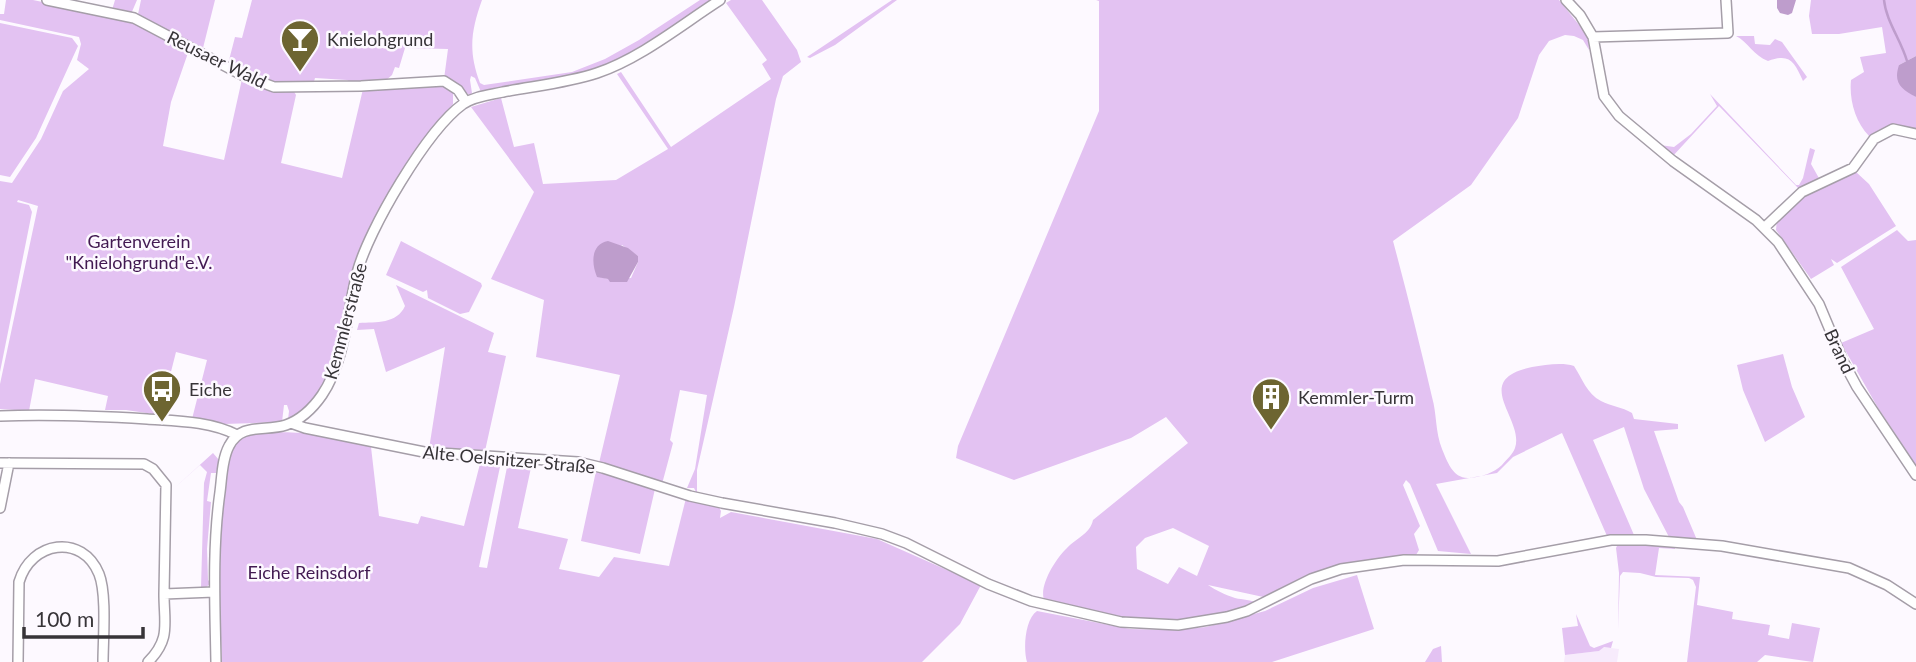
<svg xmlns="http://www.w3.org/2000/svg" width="1916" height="662" font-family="Lato,sans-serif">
<rect width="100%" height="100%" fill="#fdf9ff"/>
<path fill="#f7ebfc" d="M1603,647l16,2 -2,13h-53l1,-7 34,-4z"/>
<path fill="#e3c2f2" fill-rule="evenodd" d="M6,0h27l90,19 66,31 -18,52 -8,44 61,14 18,-81 51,11 3,5 -15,68 61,15 21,-89 78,-4 12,8v11l-27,34 -58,95 -15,45 -24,98c-10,19 -22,33 -41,44l1,-9 -2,-6h-3l-2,17 -58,2 -32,-5 15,-59 -31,-8 -16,63 -34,-5h-21l3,-14 -73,-17 -6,32 -29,-2v-25l38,-178 -20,-6 -1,2 12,3 3,7 -32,160v-191l12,2 29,-44 22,-48 26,-22 -12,-9 4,-16 -2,-7 -79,-17v-6h4z
M115,0h22l-6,14 -19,-4z
M141,0h74l-13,52 -65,-33z
M252,0h230c-11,31 -14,51 -2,83l4,2 88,-13 33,-13 34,-19 61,-40h13l-78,51 -40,20 -111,21h-3l-6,-14 -4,-2 -1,4 2,13 -2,2 -26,-16 4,-30 -43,-1 -6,20 -4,-1 -3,8 -8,7 -30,2 -7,-4 -32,-2 -2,7 -27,1 -29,-7 -1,-6 -7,2 -21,-11 7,-27 7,1z
M731,0h31l35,50 4,12 -18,14 -7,23 -42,208 -37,163v24l-3,-6h-7l8,-19 12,-74 -27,-5 -10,50 3,3 -11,41 -63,-21 21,-88 -84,-18 8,-57 -53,-21 43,-87 -63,-85 30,-9 13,49 20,-4 9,41 73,-4 52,-31 -51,-75 4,-2 50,75 100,-68 -9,-15 5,-4 -41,-57zM622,245l16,11v6l-7,16 -23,1 -11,-3z
M892,0h5l-62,45 -25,13 -3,-1z
M1096,0h463l29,36 1,14 -6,-10 -9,-4 -9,-1 -16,6 -10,14 -21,63 -47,67 -78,56c14,52 27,104 39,156 5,17 3,35 10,52 5,12 11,30 27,29 12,-1 25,-5 33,-13 4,-5 11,-11 13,-17 10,-29 -46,-68 17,-81 13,-2 30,-5 42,-1 8,12 13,28 27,35 10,5 21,6 31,12l2,6 44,5v5l-24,2 25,71 4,5 14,33 -28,-3 -25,-48 -20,-62 -31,13 41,95 -27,1 -45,-103 -49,24 -16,16 -61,11 35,70 -33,-3 -28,-67 -4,-4 -3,5 17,41 -6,8 5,16 -3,5c-57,6 -99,8 -148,43l-60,-13c7,5 18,10 27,13 8,2 16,1 23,6 -14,5 -27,11 -41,14 -57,14 -117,-3 -172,-16 -8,-14 11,-44 22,-54 9,-10 23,-14 26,-28l95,-77 -22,-26 -35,21 -117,42 -58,-22 2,-12 141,-335v-110zM1173,528l36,18 -12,30 -18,-9 -11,17 -31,-15 -1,-22 9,-9z
M1811,0h105v56l-17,9 6,24 11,8v34l-41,1 -6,4c-14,-14 -20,-37 -18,-56l13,-8 -4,-15 26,-4 -4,-26 -43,7h-27l-3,-18z
M0,23l72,15 6,8 -42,92 -26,39 -10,-2z
M1736,36h18l1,8 15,1 5,-6 7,3 25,35 -4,4c-9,-20 -13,-28 -35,-20 -14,-5 -20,-19 -32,-25z
M1710,94l86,91h3l4,-7 7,-30 5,2 -4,14 9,16 -19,10 -3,-2 -79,-82 -47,51 -12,-12 14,2 17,-13 26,-28z
M1852,172h4l13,12 27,42 -59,37 -6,-4 3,6 -23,14 -35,-49 1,-11 30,-27z
M1897,230l11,11 8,-1v225l-38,-57 -37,-65 33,-14 -33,-62z
M401,241l80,42 1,3 -13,26 -9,2 -32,-16 -1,-8 -4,2 -37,-17z
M396,285l98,48 -6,19 18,4 -21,95 -56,-2 16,-102 -59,25 -12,-43 -17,1 2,-7c17,-1 38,1 46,-17z
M1783,354l9,33 13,30 -40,25 -22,-52 -6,-25z
M307,433l64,14 8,69 39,8 3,-8 43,10 17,-66 20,2 -22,105 8,1 21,-106 24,1 -14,65 50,11 -9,30 40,8 15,-20 55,9 17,-68 32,7 3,6 -1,7 11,-6 146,27 104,46 -21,39 -38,38h-700c-1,-39 -12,-205 21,-225 14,-8 47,-4 64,-4z
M213,453l6,7 -3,13h-5l-4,28 4,1 -4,47 1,31 3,3 -6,5h-4l3,-105 3,-11 -7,-7 -29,26z
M596,471l59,18 -15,65 -59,-13z
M1635,543l40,4v2l-16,-1 -4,27 45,2 -3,28 36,7 -1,7 38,6 -2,10 21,4 3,-16 28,5 -7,34 -48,-7 -8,7h-70l9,-75 -3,-7 -4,-2 -33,-1 -16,-4 -17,-1 -3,4 -2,54 1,-57 -3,-25 2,-4z
M1357,575l17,54 -102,33h-245c-4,-13 -2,-43 10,-51l93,18 46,1 30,-3 59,-16 48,-23z
M1576,614l14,32 4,2 19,-7 -2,7 -7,-1 -5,4 -34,4 -3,-27 16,-2z
M1441,646l1,16h-17l8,-13z"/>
<path fill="#be9dcc" d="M1777,0h19l-4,13 -4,2 -8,-2 -3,-5z
M1916,56v41c-15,-8 -23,-14 -17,-32z
M608,241l20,7 10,8v6l-11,20h-17l-2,-3 -11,-2c-6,-14 -6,-33 11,-36z"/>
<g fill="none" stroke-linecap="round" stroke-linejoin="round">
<path stroke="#be9dcc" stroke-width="2.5" d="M1884,0c2,21 17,40 23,61"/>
<g stroke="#a59ea8" stroke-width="12">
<path id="minor" d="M47,0l87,18 108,57 32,12 87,-1 83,-5 14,9 8,12
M1566,0l14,15 13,22 11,59 15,20 54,45 83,59 22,22 41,62 24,57 14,26 59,88
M1593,37l135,-4 -2,-33
M1765,227l37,-35 51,-24 21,-29 19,-10 23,5
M0,416c49,-2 98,0 147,3 29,2 63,2 90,16
M291,423l14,5 119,24 154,10 25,6 87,28 32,7 113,20 47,11 24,9 82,41 43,17 90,21 57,3 49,-8 20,-6 64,-32 30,-10 63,-9 94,1 113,-21h35l76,6 127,22 38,17 29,19
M0,463l144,1 9,5 13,16 -2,109 50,-2
M0,508l9,-45
M18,662l1,-80c12,-41 63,-49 80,-8 8,20 4,66 4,88
M148,662c23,-23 16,-38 16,-68
M216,662c-1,-57 -4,-113 4,-170 2,-15 2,-33 9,-46 12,-24 36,-14 57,-21 14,-5 27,-17 36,-30 23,-34 25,-82 35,-122 11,-43 70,-143 106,-169 12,-8 27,-9 40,-12 31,-6 64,-9 94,-19 44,-15 84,-48 123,-73"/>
</g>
<use href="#minor" stroke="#fff" stroke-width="9"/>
</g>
<defs>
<g id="bar-pin" transform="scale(2.0125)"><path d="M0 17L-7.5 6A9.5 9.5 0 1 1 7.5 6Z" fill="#6d6531" stroke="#fdf9ff"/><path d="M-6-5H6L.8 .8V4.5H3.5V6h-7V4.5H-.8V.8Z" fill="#fff"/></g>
<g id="bus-pin" transform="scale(2.0125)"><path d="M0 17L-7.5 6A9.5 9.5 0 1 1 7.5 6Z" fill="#6d6531" stroke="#fdf9ff"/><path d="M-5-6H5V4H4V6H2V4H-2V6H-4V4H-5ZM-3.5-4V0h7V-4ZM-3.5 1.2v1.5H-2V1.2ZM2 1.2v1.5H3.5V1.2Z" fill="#fff"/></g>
<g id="building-pin" transform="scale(2.0125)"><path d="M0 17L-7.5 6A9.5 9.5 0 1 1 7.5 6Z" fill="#6d6531" stroke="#fdf9ff"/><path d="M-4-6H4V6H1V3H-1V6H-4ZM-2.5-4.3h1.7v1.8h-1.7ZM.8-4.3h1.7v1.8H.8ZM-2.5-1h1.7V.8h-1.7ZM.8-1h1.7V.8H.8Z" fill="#fff"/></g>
</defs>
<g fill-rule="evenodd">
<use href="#bar-pin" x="300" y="39"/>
<use href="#bus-pin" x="162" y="389"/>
<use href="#building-pin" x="1271" y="397"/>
</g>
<g text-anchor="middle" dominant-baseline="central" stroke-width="5" stroke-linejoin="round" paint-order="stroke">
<g font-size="18" fill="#373438" stroke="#fdf9ff" text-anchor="start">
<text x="327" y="39">Knielohgrund</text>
<text x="189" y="389">Eiche</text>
<text x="1298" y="397">Kemmler-Turm</text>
</g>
<g font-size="18" fill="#373438" stroke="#fdf9ff">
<text transform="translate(217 59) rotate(26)">Reusaer Wald</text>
<text transform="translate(345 321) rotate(-75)">Kemmlerstraße</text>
<text transform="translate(1840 351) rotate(65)">Brand</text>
<text transform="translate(509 459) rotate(5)">Alte Oelsnitzer Straße</text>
</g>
<g font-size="18" fill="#421952" stroke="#fdf9ff">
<text x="139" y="241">Gartenverein<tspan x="139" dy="21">"Knielohgrund"e.V.</tspan></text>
<text x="309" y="572">Eiche Reinsdorf</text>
</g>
</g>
<path d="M24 627v10h119v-10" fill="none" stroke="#373438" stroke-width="3.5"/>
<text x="35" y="627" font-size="21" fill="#373438" stroke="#fdf9ff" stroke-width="5" paint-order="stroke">100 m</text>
</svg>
